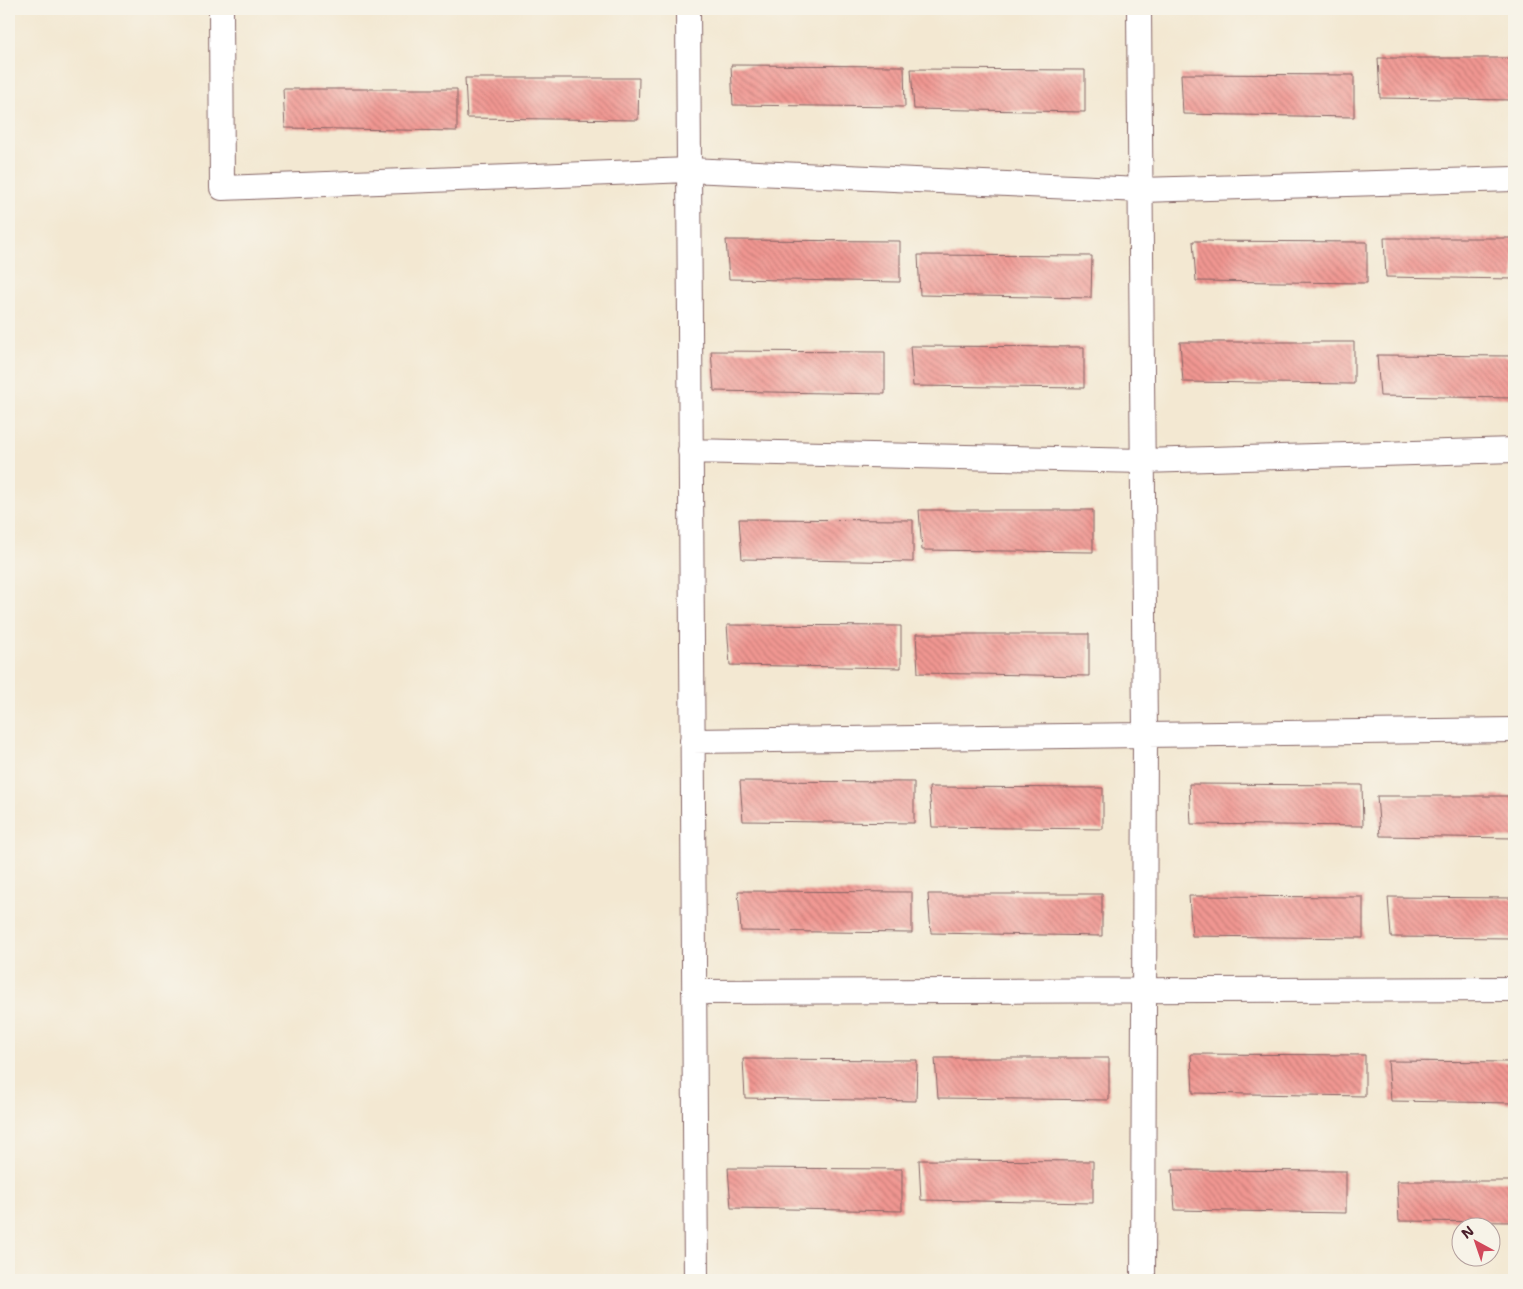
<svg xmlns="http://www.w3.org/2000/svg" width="1523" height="1289" font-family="'Shantell Sans',sans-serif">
<defs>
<pattern id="building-back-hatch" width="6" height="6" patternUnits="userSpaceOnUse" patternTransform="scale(1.25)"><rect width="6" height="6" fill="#f19792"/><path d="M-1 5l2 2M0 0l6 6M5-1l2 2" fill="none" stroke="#c57b77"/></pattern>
</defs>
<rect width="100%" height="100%" fill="#f7f3e8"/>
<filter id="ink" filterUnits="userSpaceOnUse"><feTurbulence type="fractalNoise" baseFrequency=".02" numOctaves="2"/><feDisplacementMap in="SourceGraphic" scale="10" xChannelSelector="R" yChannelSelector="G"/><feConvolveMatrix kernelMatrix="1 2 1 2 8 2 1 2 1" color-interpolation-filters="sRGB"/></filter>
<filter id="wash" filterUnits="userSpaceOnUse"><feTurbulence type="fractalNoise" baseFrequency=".0096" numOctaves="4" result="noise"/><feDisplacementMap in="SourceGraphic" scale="20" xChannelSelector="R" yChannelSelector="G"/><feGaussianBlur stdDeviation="1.12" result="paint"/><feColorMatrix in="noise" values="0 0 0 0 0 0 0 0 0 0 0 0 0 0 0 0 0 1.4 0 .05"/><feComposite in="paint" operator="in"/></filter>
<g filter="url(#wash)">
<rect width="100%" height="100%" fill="#f3e8d2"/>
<g id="blocks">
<path fill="url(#building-back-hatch)" d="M1378,58h136v42l-134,-2z
M731,65l173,1 1,41 -172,-2z
M911,69l174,1v42l-171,-3z
M1181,74l173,1v42l-171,-3z
M465,78h174l-1,42 -171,-2z
M283,89h174v42l-172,-3z
M1384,238h130v41l-128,-2z
M726,240l174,1v41l-171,-3z
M1193,241l174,1v41l-171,-2z
M918,255l174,1 -1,42 -171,-3z
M1180,342h174v42l-171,-2z
M910,346l174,1v41l-171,-2z
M711,351l174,1v42l-171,-3z
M1377,355l137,1v42l-134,-2z
M919,510h174v42l-171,-2z
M739,519l174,1v42l-171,-3z
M727,625l174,1v42l-171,-3z
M916,634h173v42l-171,-3z
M740,781l174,1v41l-171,-2z
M1189,784l173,1 1,41 -172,-2z
M929,787l174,1v41l-171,-2z
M1377,796h137v42l-134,-2z
M738,891l174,1v41l-171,-2z
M928,894h174v42l-171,-3z
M1189,896l174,1v41l-171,-2z
M1388,897l126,1v40l-123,-1z
M1191,1054l174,1v41l-172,-3z
M935,1058h174v42l-171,-2z
M743,1059l174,1 -1,41 -171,-3z
M1388,1061l126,1v41l-123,-2z
M919,1160l174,1v42l-172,-3z
M728,1168l174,1v42l-171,-3z
M1172,1170l174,1v42l-171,-3z
M1397,1181h117v41l-115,-1z"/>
</g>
</g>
<g filter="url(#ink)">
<use href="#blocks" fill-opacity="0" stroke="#856565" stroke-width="1"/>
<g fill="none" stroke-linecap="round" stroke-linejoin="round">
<g stroke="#856565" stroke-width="26">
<path id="minor" d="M221,9l1,179 467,-18 452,20 373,-11
M688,9l8,1271
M1139,9l6,726 -2,545
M690,451l453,10 371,-11
M692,741l822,-11
M694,992l820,-3"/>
</g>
<use href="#minor" stroke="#fff" stroke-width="24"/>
</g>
</g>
<rect width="1523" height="1289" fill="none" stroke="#f7f3e8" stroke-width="30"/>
<g transform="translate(1476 1242) rotate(320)"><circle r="24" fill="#f7f3e8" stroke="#b29e9c"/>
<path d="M0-4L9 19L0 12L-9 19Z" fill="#d1495b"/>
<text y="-8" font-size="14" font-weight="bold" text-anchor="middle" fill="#4a1f2b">N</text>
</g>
</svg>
